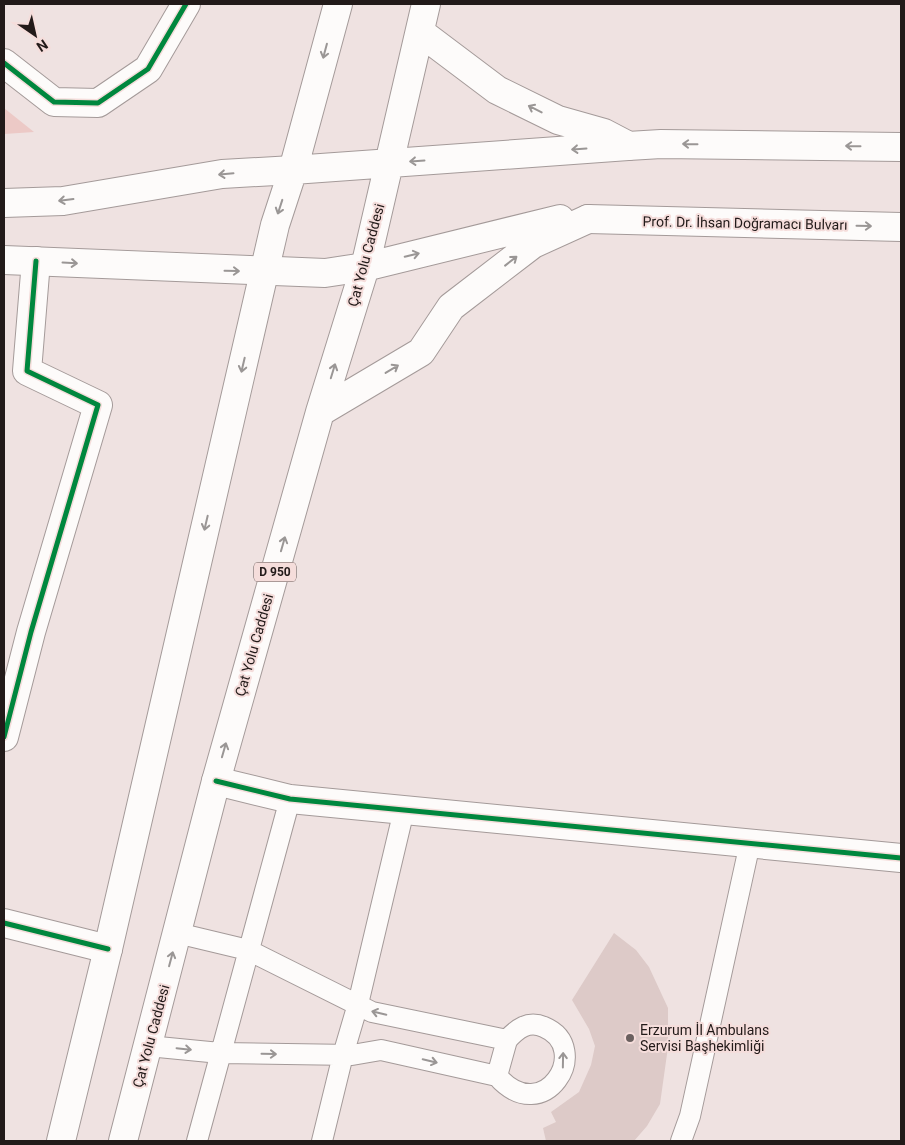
<svg xmlns="http://www.w3.org/2000/svg" width="905" height="1145" font-family="Roboto,sans-serif">
<rect width="100%" height="100%" fill="#efe2e1"/>
<path fill="#ecc9c6" d="M4,108l30,24 -30,2z"/>
<path fill="#ddcac8" d="M614,933l22,17 13,17 19,41v39l-8,57 -13,22 -13,15h-88l-3,-13 13,-6 -5,-10 28,-20 12,-27 4,-19 -6,-17 -17,-29z"/>
<g fill="none" stroke-linecap="round" stroke-linejoin="round">
<g stroke="#a49a99" stroke-width="22">
<path id="lane" d="M148,1046l72,7 132,2 29,-5 116,26c47,54 97,-28 47,-49 -16,-7 -27,2 -37,13l-135,-28 -124,-62 -71,-17
M497,1076l10,-36
M197,1141l93,-342
M322,1141l21,-86 15,-51 46,-194
M681,1141l9,-25 60,-273"/>
</g>
<g stroke="#a49a99" stroke-width="30">
<path id="street" d="M4,63l50,39 44,1 50,-34 38,-65
M4,737l27,-105 67,-227 -71,-34 9,-110
M216,781l74,18 611,59
M4,923l104,26"/>
</g>
<g stroke="#a49a99" stroke-width="30">
<path id="secondary" d="M4,203l59,-2 159,-27 71,-4
M4,260l321,13 40,-6"/>
</g>
<g stroke="#a49a99" stroke-width="30">
<path id="primary" d="M628,146l33,-2 240,3
M588,219l313,8"/>
</g>
<g stroke="#a49a99" stroke-width="30">
<path id="highway" d="M420,32l77,58 61,30 46,13 21,11
M293,170l335,-24
M365,267l195,-48
M320,412l101,-60 30,-45 82,-63 55,-25
M61,1141l47,-192 167,-724 18,-55 45,-166
M123,1141l93,-360 104,-369 45,-145 61,-263"/>
</g>
<use href="#lane" stroke="#fdfbfa" stroke-width="20"/>
<use href="#street" stroke="#fdfbfa" stroke-width="28"/>
<use href="#secondary" stroke="#fdfbfa" stroke-width="28"/>
<use href="#primary" stroke="#fdfbfa" stroke-width="28"/>
<use href="#highway" stroke="#fdfbfa" stroke-width="28"/>
<g stroke="#f5dddb" stroke-width="8">
<path id="cycleway" d="M4,63l50,39 44,1 50,-34 38,-65
M4,737l27,-105 67,-227 -71,-34 9,-110
M216,781l74,18 611,59
M4,923l104,26"/>
</g>
<use href="#cycleway" stroke="#00873e" stroke-width="5"/>
</g>
<defs><path id="oneway-shaft" d="M-6 0H5M1.5-3L5.5 0L1.5 3" fill="none" stroke-width="1.6" stroke-linecap="round" stroke-linejoin="round" transform="scale(1.25)"/></defs>
<g stroke="#9a9695">
<use href="#oneway-shaft" transform="translate(325 51) rotate(105)"/>
<use href="#oneway-shaft" transform="translate(535 109) rotate(-153)"/>
<use href="#oneway-shaft" transform="translate(690 144) rotate(-179)"/>
<use href="#oneway-shaft" transform="translate(853 146) rotate(-179)"/>
<use href="#oneway-shaft" transform="translate(579 149) rotate(176)"/>
<use href="#oneway-shaft" transform="translate(417 161) rotate(176)"/>
<use href="#oneway-shaft" transform="translate(226 174) rotate(175)"/>
<use href="#oneway-shaft" transform="translate(66 200) rotate(173)"/>
<use href="#oneway-shaft" transform="translate(280 207) rotate(108)"/>
<use href="#oneway-shaft" transform="translate(864 226) rotate(1)"/>
<use href="#oneway-shaft" transform="translate(412 255) rotate(-14)"/>
<use href="#oneway-shaft" transform="translate(511 261) rotate(-38)"/>
<use href="#oneway-shaft" transform="translate(70 263) rotate(3)"/>
<use href="#oneway-shaft" transform="translate(232 271) rotate(1)"/>
<use href="#oneway-shaft" transform="translate(243 365) rotate(103)"/>
<use href="#oneway-shaft" transform="translate(392 369) rotate(-31)"/>
<use href="#oneway-shaft" transform="translate(333 371) rotate(-73)"/>
<use href="#oneway-shaft" transform="translate(206 523) rotate(103)"/>
<use href="#oneway-shaft" transform="translate(283 544) rotate(-74)"/>
<use href="#oneway-shaft" transform="translate(224 750) rotate(-74)"/>
<use href="#oneway-shaft" transform="translate(171 959) rotate(-75)"/>
<use href="#oneway-shaft" transform="translate(379 1013) rotate(-167)"/>
<use href="#oneway-shaft" transform="translate(184 1049) rotate(6)"/>
<use href="#oneway-shaft" transform="translate(269 1054) rotate(1)"/>
<use href="#oneway-shaft" transform="translate(563 1060) rotate(-89)"/>
<use href="#oneway-shaft" transform="translate(430 1061) rotate(13)"/>
</g>
<circle fill="#6a605f" stroke="#f5dddb" stroke-width="2" cx="630" cy="1038" r="5"/>
<g text-anchor="middle" dominant-baseline="central" stroke-width="4" stroke-linejoin="round" paint-order="stroke">
<rect fill="#f5dddb" stroke="#615453" stroke-width="1" x="254" y="562.5" width="42" height="19" rx="4"/>
<g font-size="12" font-weight="bold" fill="#221a19">
<text x="275" y="572">D 950</text>
</g>
<g font-size="14" fill="#221a19" stroke="#f5dddb">
<text transform="translate(745 223) rotate(1)">Prof. Dr. İhsan Doğramacı Bulvarı</text>
<text transform="translate(366 255) rotate(-75)">Çat Yolu Caddesi</text>
<text transform="translate(254 645) rotate(-74)">Çat Yolu Caddesi</text>
<text transform="translate(151 1036) rotate(-75)">Çat Yolu Caddesi</text>
</g>
<g font-size="14" fill="#221a19" stroke="#f5dddb" text-anchor="start">
<text x="640" y="1030">Erzurum İl Ambulans<tspan x="640" dy="16">Servisi Başhekimliği</tspan></text>
</g>
</g>
<rect width="905" height="1145" fill="none" stroke="#221a19" stroke-width="10"/>
<g transform="translate(35 35) rotate(146)" stroke="#f5dddb" stroke-width="4" paint-order="stroke">
<path d="M0-4L9 19L0 12L-9 19Z" fill="#221a19"/>
<text y="-8" font-size="14" font-weight="bold" text-anchor="middle" fill="#221a19">N</text>
</g>
</svg>
